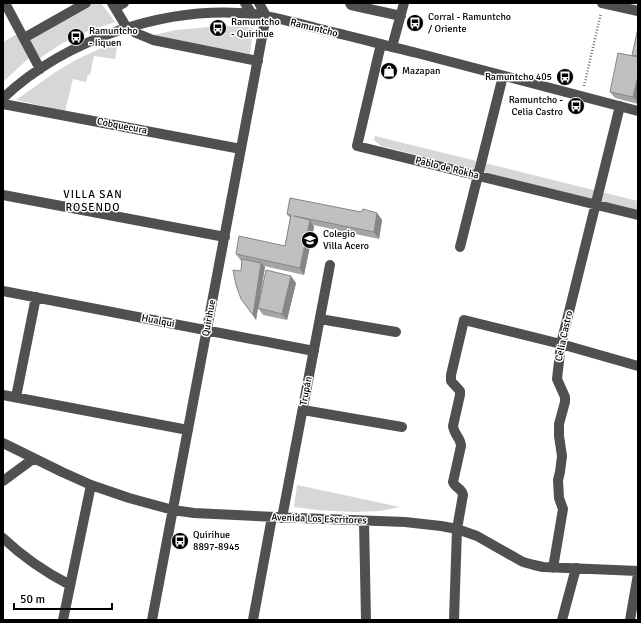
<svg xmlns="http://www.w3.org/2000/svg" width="641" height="623" font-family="Signika,sans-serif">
<rect width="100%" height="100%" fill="#fff"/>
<path fill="#d7d7d7" d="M93,3h8l14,19 -35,12 -19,10 -21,14 -11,-19z
M221,26l26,1 6,1v3l-3,23 -97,-19 23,-5z
M17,34l13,23 -27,25v-40z
M118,41l-3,18 -21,-3 -4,19h-2l-2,7 -13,-3 -8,32 -49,-11c13,-9 25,-18 38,-27 20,-13 42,-23 64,-32z
M375,136l263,65v10l-257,-65 -7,-6z
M297,485l103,22 -20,4 -26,1 -37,-2 -23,-3z"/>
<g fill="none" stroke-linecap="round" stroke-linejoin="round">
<path stroke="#727272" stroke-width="2.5" stroke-dasharray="1 2" stroke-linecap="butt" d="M584,86l17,-73"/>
<path stroke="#505050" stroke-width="10" d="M5,3l35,66
M112,3l15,25 9,5 17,7 105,21
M245,3l7,11
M259,3l7,13
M350,3l1,2 50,11
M602,3l36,8
M115,8l9,-5
M24,38l62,-35
M381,44l-24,102 281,69
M392,47l12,-44
M3,98c64,-60 164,-93 251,-84 21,3 42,9 62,14 34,8 68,17 101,25 74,19 147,39 221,58
M3,104l238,45
M3,195l222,42
M460,247l43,-171
M3,291l311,60
M320,319l76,13
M3,395l185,35
M16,397l20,-100
M303,410l99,17
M3,443l59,29 29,13 38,13 44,12 21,3 104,5 107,4 36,4 16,3 20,7 46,26 11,3 9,2 95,4
M3,481l30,-22
M282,518l48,-253
M364,521l2,99
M3,538c20,19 42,34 67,47
M553,568l10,-59 -4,-11 -1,-18 2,-8 2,-16 -3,-20v-12l6,-22v-5l-8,-18 4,-35 59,-238
M63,620l28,-135
M152,620l114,-604
M253,620l19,-103
M454,620l3,-91 6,-34c-1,-7 -8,-7 -10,-13l8,-36c0,-8 -7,-11 -8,-20l7,-31v-4l-9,-10v-6l13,-55 97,24 77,22
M562,620l14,-52
M630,620l8,-46"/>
</g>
<path fill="#a5a5a5" d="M638,28v76l-23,-6 -5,-6 23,-36 -1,-1z
M361,212l16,1 5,7 -3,19 -66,-14 1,2 -10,48 -40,-9 1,1 -9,53 -15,-21v-28l1,-10h-1l-5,-7 49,-8 5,-28 -3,-4z
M296,283l-9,37 -24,-5 -5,-7z"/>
<path fill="#868686" d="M638,76v27l-5,-6z
M377,213l5,7 -3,19 -5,-7z
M310,220l4,7 -10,48 -4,-7z
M261,263l4,4 -9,53 -3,-5z
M291,276l5,7 -9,37 -5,-6z"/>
<path fill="#c0c0c0" stroke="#868686" d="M638,28v28l-6,-1z
M618,53l20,4v19l-5,21 -23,-5z
M290,198l71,14 2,-3 14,4 -3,19 -80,-16 16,4 -10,48 -64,-14 3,-18 46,10 6,-31 -4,-1z
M242,259l19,4 -8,52 -12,-16 -5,-14 -3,-15 8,1z
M266,270l25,6 -9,38 -24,-6z"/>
<defs>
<g id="bus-disc" transform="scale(0.9)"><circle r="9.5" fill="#000" stroke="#fff"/><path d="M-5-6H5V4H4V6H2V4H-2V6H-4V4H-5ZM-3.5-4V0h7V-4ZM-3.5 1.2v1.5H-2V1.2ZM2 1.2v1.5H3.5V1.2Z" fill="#fff"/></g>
<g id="shop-disc" transform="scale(0.9)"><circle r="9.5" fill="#000" stroke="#fff"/><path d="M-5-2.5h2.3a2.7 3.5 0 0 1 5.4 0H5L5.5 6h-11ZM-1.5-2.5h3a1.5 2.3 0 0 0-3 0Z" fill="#fff"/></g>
<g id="school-disc" transform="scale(0.9)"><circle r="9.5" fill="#000" stroke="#fff"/><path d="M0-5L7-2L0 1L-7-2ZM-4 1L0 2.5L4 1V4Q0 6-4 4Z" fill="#fff"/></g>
</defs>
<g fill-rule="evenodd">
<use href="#bus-disc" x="415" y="23"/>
<use href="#bus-disc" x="218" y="28"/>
<use href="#bus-disc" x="76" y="37"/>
<use href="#shop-disc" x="389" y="71"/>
<use href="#bus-disc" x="565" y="77"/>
<use href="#bus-disc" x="576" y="106"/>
<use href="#school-disc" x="310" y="240"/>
<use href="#bus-disc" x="180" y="541"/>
</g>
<g text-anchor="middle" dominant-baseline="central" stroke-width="3" stroke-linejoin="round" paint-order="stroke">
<g font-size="10" fill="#000" stroke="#fff" text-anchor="start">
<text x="428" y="17">Corral - Ramuntcho<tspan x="428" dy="12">/ Oriente</tspan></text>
<text x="231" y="22">Ramuntcho<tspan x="231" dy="12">- Quirihue</tspan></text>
<text x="89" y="31">Ramuntcho<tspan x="89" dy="12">- Iiquen</tspan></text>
<text x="402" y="71">Mazapan</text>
<text x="552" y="77" text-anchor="end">Ramuntcho 405</text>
<text x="563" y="100" text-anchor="end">Ramuntcho -<tspan x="563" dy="12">Celia Castro</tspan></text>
<text x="323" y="234">Colegio<tspan x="323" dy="12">Villa Acero</tspan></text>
<text x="193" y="535">Quirihue<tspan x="193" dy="12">8897-8945</tspan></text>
</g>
<g font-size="10" fill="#000" stroke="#fff">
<text transform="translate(314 28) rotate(14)">Ramuntcho</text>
<text transform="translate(122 126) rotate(11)">Cobquecura</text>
<text transform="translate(447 168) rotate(14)">Pablo de Rokha</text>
<text transform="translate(209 318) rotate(-79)">Quirihue</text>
<text transform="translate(158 321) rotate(11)">Hualqui</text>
<text transform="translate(564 336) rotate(-78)">Celia Castro</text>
<text transform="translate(306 391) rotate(-79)">Trupán</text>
<text transform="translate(319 519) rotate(2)">Avenida Los Escritores</text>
</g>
<g font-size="11" letter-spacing="1" fill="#000" stroke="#fff">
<text x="93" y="194">VILLA SAN<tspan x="93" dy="13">ROSENDO</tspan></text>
</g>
</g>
<rect width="641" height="623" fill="none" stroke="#000000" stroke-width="8"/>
<path d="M14 603v6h98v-6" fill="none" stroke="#000000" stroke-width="2"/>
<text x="20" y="603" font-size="12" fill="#000000" stroke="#ffffff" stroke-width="3" paint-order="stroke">50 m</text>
</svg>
